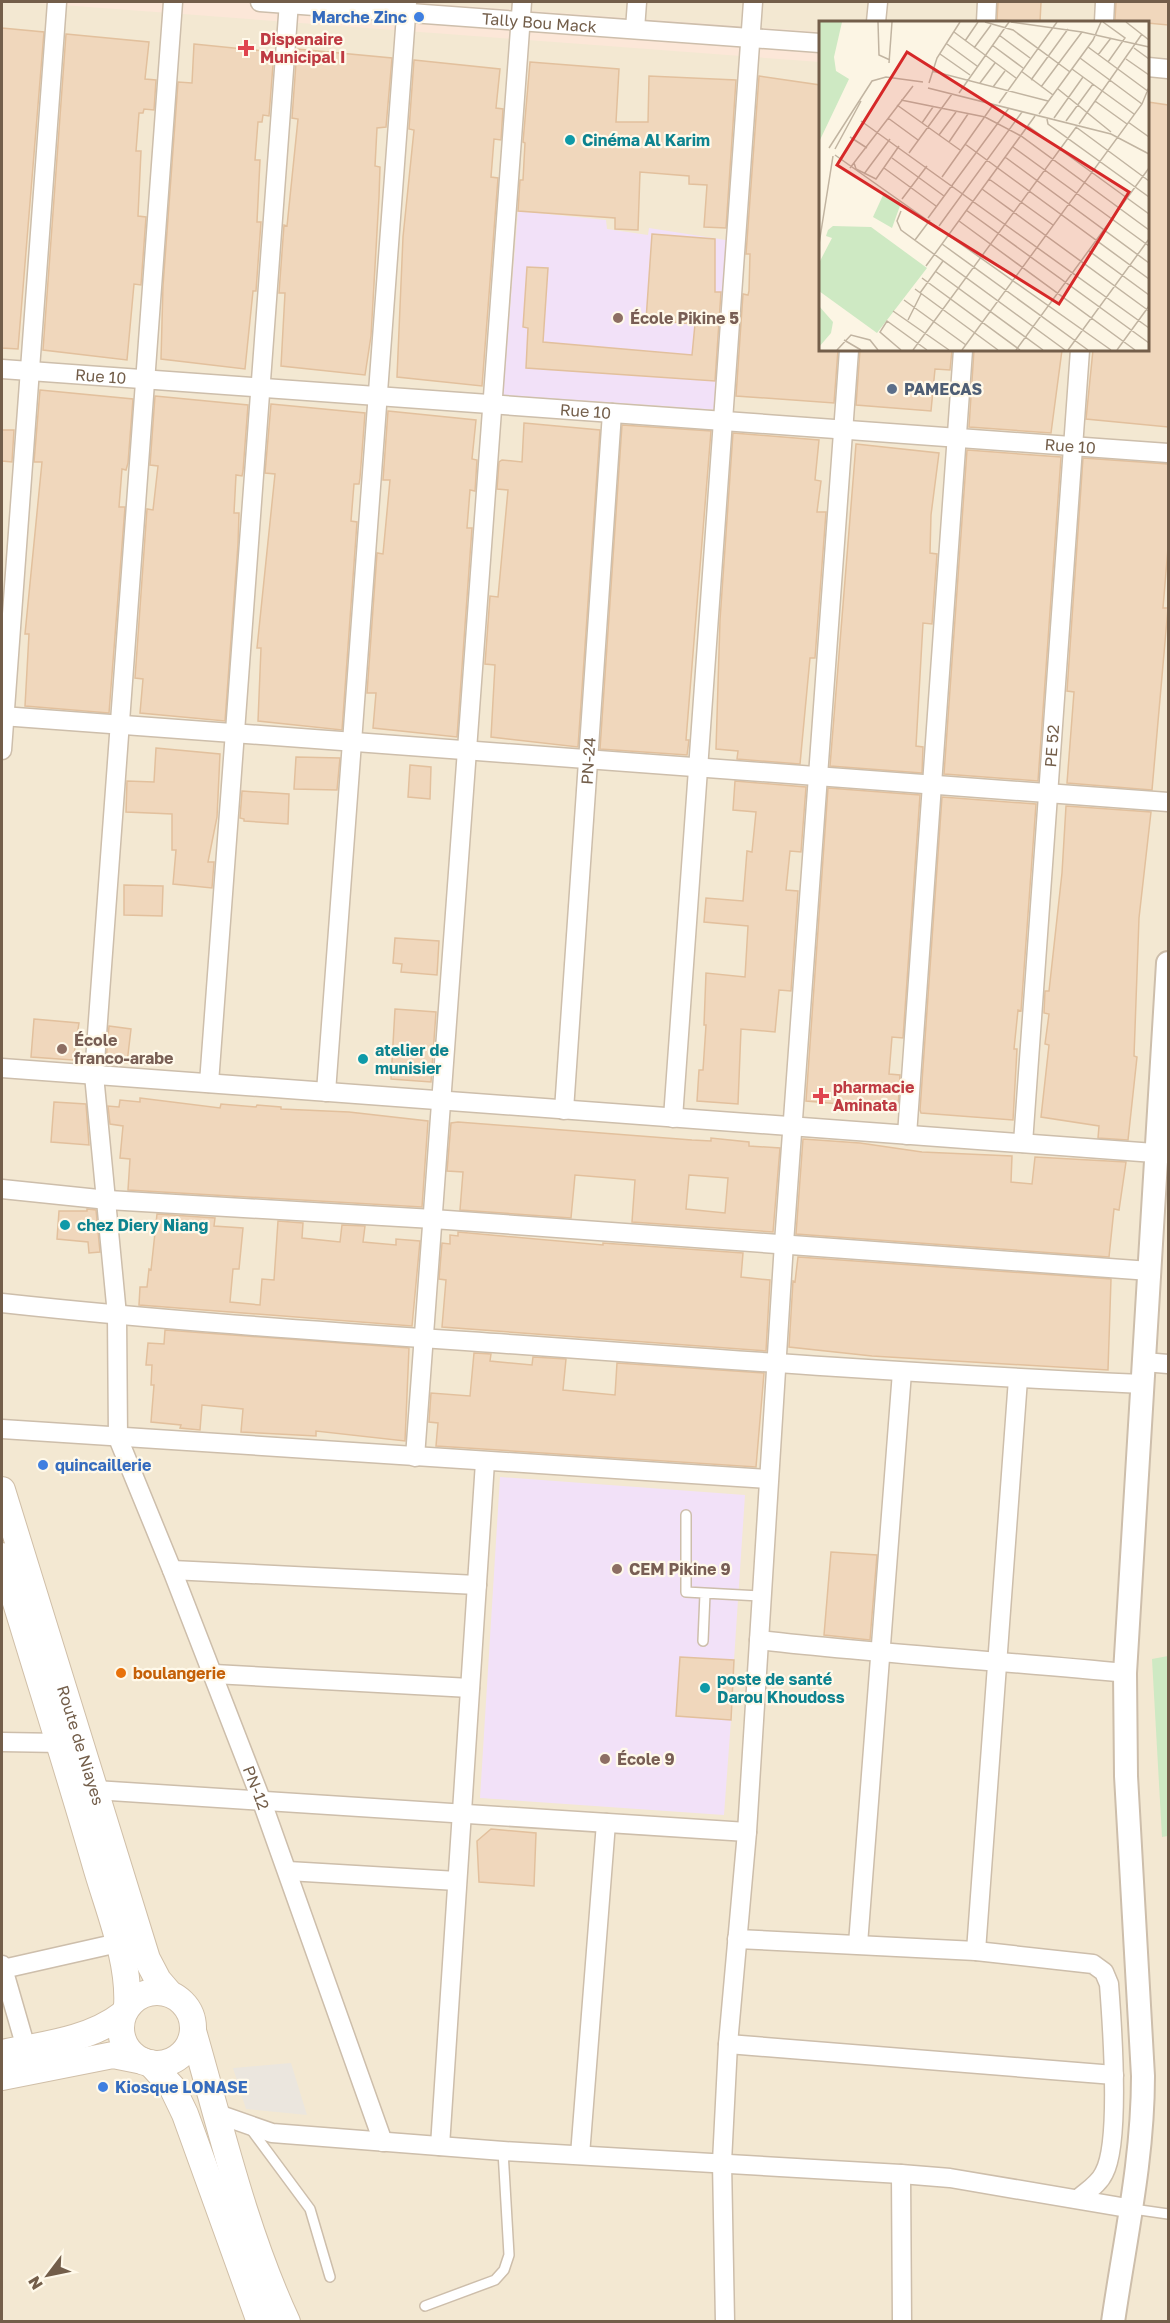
<svg xmlns="http://www.w3.org/2000/svg" width="1170" height="2323" font-family="'Golos Text',sans-serif">
<rect width="100%" height="100%" fill="#fcf5e4"/>
<path fill="#f3e8d2" fill-rule="evenodd" d="M2,2h1166v2319h-1166zM820,22h328v328h-328z"/>
<path fill="#fce7d8" d="M22,2h385l413,30v30z"/>
<path fill="#ebe6de" d="M291,2063l16,52 -61,-6 -13,-41z"/>
<path fill="#f2e1f8" d="M518,211l88,9 1,9 41,6 1,-7 83,13 -11,169 -218,-15z
M500,1477l245,18 -11,165 -54,-3 -4,59 55,4 -7,95 -244,-17z"/>
<path fill="#cee9c3" d="M1168,1656v180l-6,1 -10,-178z"/>
<path fill="#f0d7bc" stroke="#e2c09d" stroke-width="1.5" fill-rule="evenodd" d="M998,2h43l-1,20 -43,-2z
M1116,2h52v23l-53,-5z
M2,28l42,4 -26,317 -16,-1z
M66,34l83,8 -4,37 11,1 -2,30 -10,-1 -1,4h-4l-3,38h5l-3,65 8,1 -5,68 -7,-1 -7,76 -84,-10z
M194,44l80,8 -5,64 -6,-1 -1,7h-4l-3,38h5l-3,62h4l-5,69h-3l-8,78 -84,-10 2,-73 15,-204 14,1z
M297,49l95,9 -6,69 -9,1 -2,38 5,1 -1,30 -8,139 -6,39 -84,-9 4,-73h-6l5,-68 3,1 11,-107 -6,-1z
M414,60l86,9 -4,39 7,1 -2,31 -7,-1 -3,38 7,1 -16,208 -85,-9 6,-140 11,-107 -5,-1z
M530,62l89,7 -3,53h32l1,-46 87,4 -10,148 -22,-1 3,-42 -18,-1v-8l-49,-4 -2,58 -23,-1v-11l-97,-7 2,-31h3l2,-37 -2,-1z
M759,76l61,9v265h18l-4,53 -98,-7 7,-102 5,1 1,-4 1,-37h-4z
M1148,102l20,3v322l-82,-8 7,-69h55z
M652,234l63,5v53h6l-6,89 -189,-13 2,-40 -5,-1 4,-60 21,1 -5,74 149,13 3,-31 -49,-4z
M860,350h92l-2,20 -15,-1 -4,42 -75,-6z
M974,350h88l-11,83 -82,-6z
M40,390l93,9 -5,64 -2,7 -4,-1 -3,38h6l-16,206 -84,-7 4,-72h-4l17,-172h-8z
M155,396l93,9 -5,66 -1,5 -6,-1 -2,38h5l-1,31 -13,177 -85,-8 3,-34 -8,-1 12,-169 6,1 5,-44 -8,-1z
M271,404l94,9 -5,65 -1,6h-5l-3,37 6,1 -15,208 -84,-9 3,-73h-4l18,-174 -10,-1z
M388,411l88,9 -4,39 5,1 -2,31 -5,-1 -3,38h5l-15,209 -84,-9 3,-35h-9l10,-140 6,1 7,-74h-7z
M524,423l76,7 -22,317 -87,-10 4,-72 -10,-1 5,-68 8,1 10,-107 -11,-1 2,-27 3,-2 20,2z
M622,425l89,6 -25,309h3l-2,15 -87,-6z
M2,430h12l-2,32 -10,-1z
M733,433l86,7 -4,40 6,1 -4,31h9l-11,146h-5l-10,106 -63,-5 1,-8 -22,-2 4,-129z
M856,444l83,9 -8,62 -1,38 7,1 -5,70 -9,-1 -7,123 7,1 -1,26 -92,-7z
M967,450l94,7 -23,324 -94,-7z
M1083,458l85,6v84l-5,60h5l-16,182 -85,-7 7,-91 -7,-1z
M156,748l64,6 -3,63 -9,45h6l-2,26 -39,-4 3,-34h-4v-36l-46,-2 1,-31 27,1z
M296,757l44,1 -3,32 -43,-1z
M410,765l21,2 -1,32 -22,-2z
M735,781l71,6 -5,65 -11,-1 -4,39 12,1 -7,100 -12,-1 -4,42 -34,-3 -3,75 -41,-3 2,-31h4l3,-45h-2l2,-52 39,4 3,-51 -44,-4 2,-24 37,3 4,-50 5,1 4,-40 -23,-2z
M828,788l92,7 -17,243 -11,-1 -3,37 11,1 -2,34 -92,-8z
M242,791l47,3 -1,30 -44,-3v-2l-4,-1z
M942,797l94,7 -15,207 -3,-1 -4,39h3l-4,71 -92,-7 -1,-3z
M1066,806l85,6 -12,106 -5,138 3,1 -9,83 -30,-2 1,-12 -58,-9 8,-72 -4,-1 4,-30 -5,-1 1,-22h4l13,-118z
M124,885l39,1 -1,30 -38,-1z
M395,938l44,3 -2,34 -36,-3 1,-8 -9,-1z
M395,1009l41,3 -5,70 -40,-3z
M34,1019l45,4 -6,37 -42,-3z
M109,1026l22,3 -4,34 -21,-2z
M140,1098l80,10 1,-4 35,3 1,-2 24,2v2l68,3 79,9 -6,86 -294,-17 2,-31 -10,-1 3,-32 -13,-2 -2,-18 11,1 1,-7 20,2z
M54,1102l32,2 3,41 -38,-3z
M458,1122l234,18 19,1v-3l38,4v4l31,2 -7,84 -141,-10 3,-42 -60,-5 -4,43 -111,-8 3,-38 -16,-1 4,-48zM689,1175l39,3 -3,35 -39,-4z
M803,1139l57,4 62,9 90,4 -1,26 21,2 3,-27 91,5 -7,48 -5,-1 -5,48 -313,-23z
M87,1209l9,1 4,42 -11,1 -1,-11 -31,-3 2,-28h28z
M157,1214l58,4 -1,8 29,2 -4,41h-6l-3,33 30,3 2,-26 12,1 4,-59 25,2 -1,15 38,4 2,-17 23,1 -2,16 33,3v-6l24,2 -8,85 -273,-21 1,-18h7l2,-18 2,1z
M458,1232l145,13v-2l140,10 -2,24 29,3 -4,71 -324,-24 4,-47 -7,-1 3,-36 8,1v-9l8,1z
M798,1257l313,22 -3,91 -236,-14 -83,-9 4,-66 2,1z
M165,1330l244,18 -4,93 -89,-10v5l-75,-4 2,-23 -41,-4 -2,25 -20,-2 1,-3 -30,-3 3,-37h-3l1,-20h-6l2,-22 16,1z
M474,1353l17,1 -1,7 42,4 1,-8 33,2 -3,31 52,5 2,-32 147,10 -8,94 -320,-21 2,-23 -9,-1 2,-29 39,3z
M831,1552l46,3 -7,85 -46,-5z
M680,1657l54,3 -3,60 -55,-4z
M491,1829l45,4 -2,53 -55,-4 -2,-41z"/>
<g fill="none" stroke-linecap="round" stroke-linejoin="round">
<g stroke="#cdbeab" stroke-width="12">
<path id="service" d="M686,1515v77l74,4
M703,1641l2,-47
M250,2128l60,81 20,68
M1133,2209l35,5
M425,2306l70,-26 9,-10 5,-15 -6,-104"/>
</g>
<g stroke="#cdbeab" stroke-width="21">
<g id="minor">
<path id="s1" d="M173,2l-79,1073 23,240 1,123 54,132 90,232 121,340"/>
<path id="s2" d="M260,2l560,41"/>
<path d="M876,22l2,-20"/>
<path d="M986,22l1,-20"/>
<path d="M1104,22l1,-20"/>
<path d="M635,29l2,-27"/>
<path d="M1148,67l20,2"/>
<path id="s3" d="M2,369l1166,84"/>
<path d="M2,716l1166,86"/>
<path d="M2,750l55,-748"/>
<path d="M2,1068l1166,86"/>
<path d="M209,1083l80,-1081"/>
<path d="M326,1092l81,-1090"/>
<path id="s4" d="M564,1110l48,-697"/>
<path d="M673,1118l80,-1116"/>
<path d="M907,1135l56,-785"/>
<path id="s5" d="M1023,1143l57,-793"/>
<path d="M2,1189l106,11 325,19 717,52"/>
<path d="M2,1303c173,19 347,30 521,42 206,15 413,30 620,39"/>
<path d="M1144,1362l24,2"/>
<path d="M2,1429l766,50"/>
<path d="M415,1457l107,-1455"/>
<path d="M172,1570l305,15"/>
<path d="M759,1640c122,14 244,21 366,33"/>
<path d="M214,1674l256,14"/>
<path d="M2,1742l59,1"/>
<path d="M95,1790l652,42"/>
<path d="M288,1871l169,10"/>
<path d="M737,1939l239,12 117,13 11,8 5,12c3,39 12,158 -5,189 -5,11 -17,18 -26,26"/>
<path d="M858,1944l44,-572"/>
<path d="M976,1951l42,-572"/>
<path d="M2,1965l24,83"/>
<path d="M3,1969l115,-26"/>
<path d="M728,2044l386,31"/>
<path d="M215,2113l57,20 231,18 398,23 49,4 183,31"/>
<path d="M440,2146l45,-684"/>
<path d="M580,2155l26,-332"/>
<path d="M901,2174l1,148"/>
<path d="M725,2322l-3,-160 6,-118 19,-212 37,-589 65,-893"/>
</g>
</g>
<g stroke="#cdbeab" stroke-width="26">
<path id="tertiary" d="M1113,2322c12,-83 30,-162 30,-246l-17,-300 -1,-103 43,-710"/>
</g>
<g stroke="#d0bfa8" stroke-width="28">
<g id="secondary">
<path id="s6" d="M2,1490l145,469 11,21 12,14"/>
<path d="M2,1556c31,105 65,209 95,314 13,44 33,92 30,137"/>
<circle cx="157" cy="2028" r="36"/>
<path d="M193,2031c28,97 51,198 94,291"/>
<path d="M2,2053c40,-8 88,-13 121,-39"/>
<path d="M150,2063l22,24 13,27 75,208"/>
<path d="M2,2077l111,-22 30,6"/>
</g>
</g>
<use href="#service" stroke="#fff" stroke-width="9"/>
<use href="#minor" stroke="#fff" stroke-width="18"/>
<use href="#tertiary" stroke="#fff" stroke-width="22"/>
<use href="#secondary" stroke="#fff" stroke-width="26"/>
</g>
<g fill="#3f7fe0" stroke="#fff9ea" stroke-width="2">
<circle cx="419" cy="17" r="6"/>
<circle cx="43" cy="1465" r="6"/>
<circle cx="103" cy="2087" r="6"/>
</g>
<g fill="#e0444e" stroke="#fff9ea" stroke-width="2">
<path d="M243 39h6v6h6v6h-6v6h-6v-6h-6v-6h6z"/>
<path d="M818 1087h6v6h6v6h-6v6h-6v-6h-6v-6h6z"/>
</g>
<g fill="#0f9aa8" stroke="#fff9ea" stroke-width="2">
<circle cx="570" cy="140" r="6"/>
<circle cx="363" cy="1059" r="6"/>
<circle cx="65" cy="1225" r="6"/>
<circle cx="705" cy="1688" r="6"/>
</g>
<g fill="#8d6e63" stroke="#fff9ea" stroke-width="2">
<circle cx="618" cy="318" r="6"/>
<circle cx="62" cy="1049" r="6"/>
<circle cx="617" cy="1569" r="6"/>
<circle cx="605" cy="1759" r="6"/>
</g>
<circle fill="#5c6f8a" stroke="#fff9ea" stroke-width="2" cx="892" cy="389" r="6"/>
<circle fill="#e8710a" stroke="#fff9ea" stroke-width="2" cx="121" cy="1673" r="6"/>
<g text-anchor="middle" dominant-baseline="central" stroke-width="4.5" stroke-linejoin="round" paint-order="stroke">
<g font-size="16" font-weight="bold" fill="#366cbe" stroke="#fff9ea" text-anchor="start">
<text x="407" y="17" text-anchor="end">Marche Zinc</text>
<text x="55" y="1465">quincaillerie</text>
<text x="115" y="2087">Kiosque LONASE</text>
</g>
<g font-size="16" fill="#735e4a" stroke="#fff9ea">
<text stroke="none"><textPath href="#s2" startOffset="280">Tally Bou Mack</textPath></text>
<text stroke="none"><textPath href="#s3" startOffset="99">Rue 10</textPath></text>
<text stroke="none"><textPath href="#s3" startOffset="585">Rue 10</textPath></text>
<text stroke="none"><textPath href="#s3" startOffset="1071">Rue 10</textPath></text>
<text stroke="none"><textPath href="#s5" startOffset="398">PE 52</textPath></text>
<text stroke="none"><textPath href="#s4" startOffset="350">PN-24</textPath></text>
<text stroke="none"><textPath href="#s6" startOffset="267">Route de Niayes</textPath></text>
<text stroke="none"><textPath href="#s1" startOffset="1816">PN-12</textPath></text>
</g>
<g font-size="16" font-weight="bold" fill="#be3a42" stroke="#fff9ea" text-anchor="start">
<text x="260" y="39">Dispenaire<tspan x="260" dy="18">Municipal I</tspan></text>
<text x="833" y="1087">pharmacie<tspan x="833" dy="18">Aminata</tspan></text>
</g>
<g font-size="16" font-weight="bold" fill="#0d838f" stroke="#fff9ea" text-anchor="start">
<text x="582" y="140">Cinéma Al Karim</text>
<text x="375" y="1050">atelier de<tspan x="375" dy="18">munisier</tspan></text>
<text x="77" y="1225">chez Diery Niang</text>
<text x="717" y="1679">poste de santé<tspan x="717" dy="18">Darou Khoudoss</tspan></text>
</g>
<g font-size="16" font-weight="bold" fill="#785e54" stroke="#fff9ea" text-anchor="start">
<text x="630" y="318">École Pikine 5</text>
<text x="74" y="1040">École<tspan x="74" dy="18">franco-arabe</tspan></text>
<text x="629" y="1569">CEM Pikine 9</text>
<text x="617" y="1759">École 9</text>
</g>
<g font-size="16" font-weight="bold" fill="#4e5e75" stroke="#fff9ea" text-anchor="start">
<text x="904" y="389">PAMECAS</text>
</g>
<g font-size="16" font-weight="bold" fill="#c56008" stroke="#fff9ea" text-anchor="start">
<text x="133" y="1673">boulangerie</text>
</g>
</g>
<g transform="translate(819 21)">
<rect width="330" height="330" fill="#fcf5e4"/>
<path d="M0,1h23l-8,35 2,14 13,8 -30,63zM65,172l17,10 -9,25 -19,-11zM14,205l38,1 56,41 -50,65 -58,-42v-28l13,-25 -6,-2 2,-6zM0,285l14,16 -2,11 -12,14z" fill="#cee9c3"/>
<path fill="none" stroke="#c1b4a1" stroke-width="1.5" d="M59,1l1,33 11,5M166,1l28,8 57,42M192,1l71,10 67,15M284,1l22,16 -17,24M307,1l23,18M135,11l62,46M180,14l31,23M146,20l13,-19M128,23l30,22M173,24l31,23M269,26l61,45M155,27l17,-23M315,27l15,11M121,33l30,21M279,34l13,-17M261,37l62,46M307,38l23,16M70,42l3,-41M253,48l62,45M113,50l116,30M202,50l32,24M212,59l37,-51M110,62l8,-25 23,-36M161,62l15,-20M174,66l12,-16M222,66l41,-55M109,67l183,46 38,20M239,68l53,43M140,72l50,-71M82,79l84,17 36,19 128,94M276,80l32,23M180,82l58,-81M78,84l63,45M220,93l54,-74 8,-18M69,97l30,22M235,97l29,-41M228,98l1,5 101,73M42,100l288,207M247,100l27,-37M309,101l21,15M103,102l11,-16M260,103l63,-90M209,105l121,88M257,106l73,54M120,114l17,-23M31,116l17,11M130,121l19,-28M146,123l184,135M194,126l136,99M10,127l43,-67 14,-4 37,5M16,128l26,-48M90,132l43,-59M16,134l276,195M186,136l144,106M73,137l52,38M35,142l2,6 20,10 23,-33M31,147l63,-82M65,147l52,38M45,153l26,-35M123,156l51,-72M170,158l64,46M163,168l167,122M83,178l25,-33M147,189l183,133M82,190l-4,10 4,9 164,120M109,197l81,-110M140,200l176,129M120,205l83,-114M96,219l15,-20M0,223l14,-88M123,223l146,106M270,230l60,44M107,245l109,-150M116,250l108,79M103,257l98,72M96,268l83,61M101,272l23,-32M85,279l62,45M74,290l56,39M89,299l13,-26M25,319l17,10M18,329l14,-15 19,5 8,10M82,329l-21,-18 7,-11 40,29M94,329l164,-224M143,329l180,-246 7,-17M197,329l133,-182M249,329l81,-111M298,329l32,-44"/>
<path fill="#d62828" fill-opacity="0.15" stroke="#d62828" stroke-width="3" d="M88,31l222,140 -70,112 -222,-139z"/>
<rect width="330" height="330" fill="none" stroke="#735e4a" stroke-width="3"/>
</g>
<rect width="1170" height="2323" fill="none" stroke="#735e4a" stroke-width="6"/>
<g transform="translate(48 2275) rotate(238)" stroke="#fff9ea" stroke-width="4.5" paint-order="stroke">
<path d="M0-4.5L10 22L0 15L-10 22Z" fill="#735e4a"/>
<text y="-9" font-size="16" font-weight="bold" text-anchor="middle" fill="#735e4a">N</text>
</g>
</svg>
